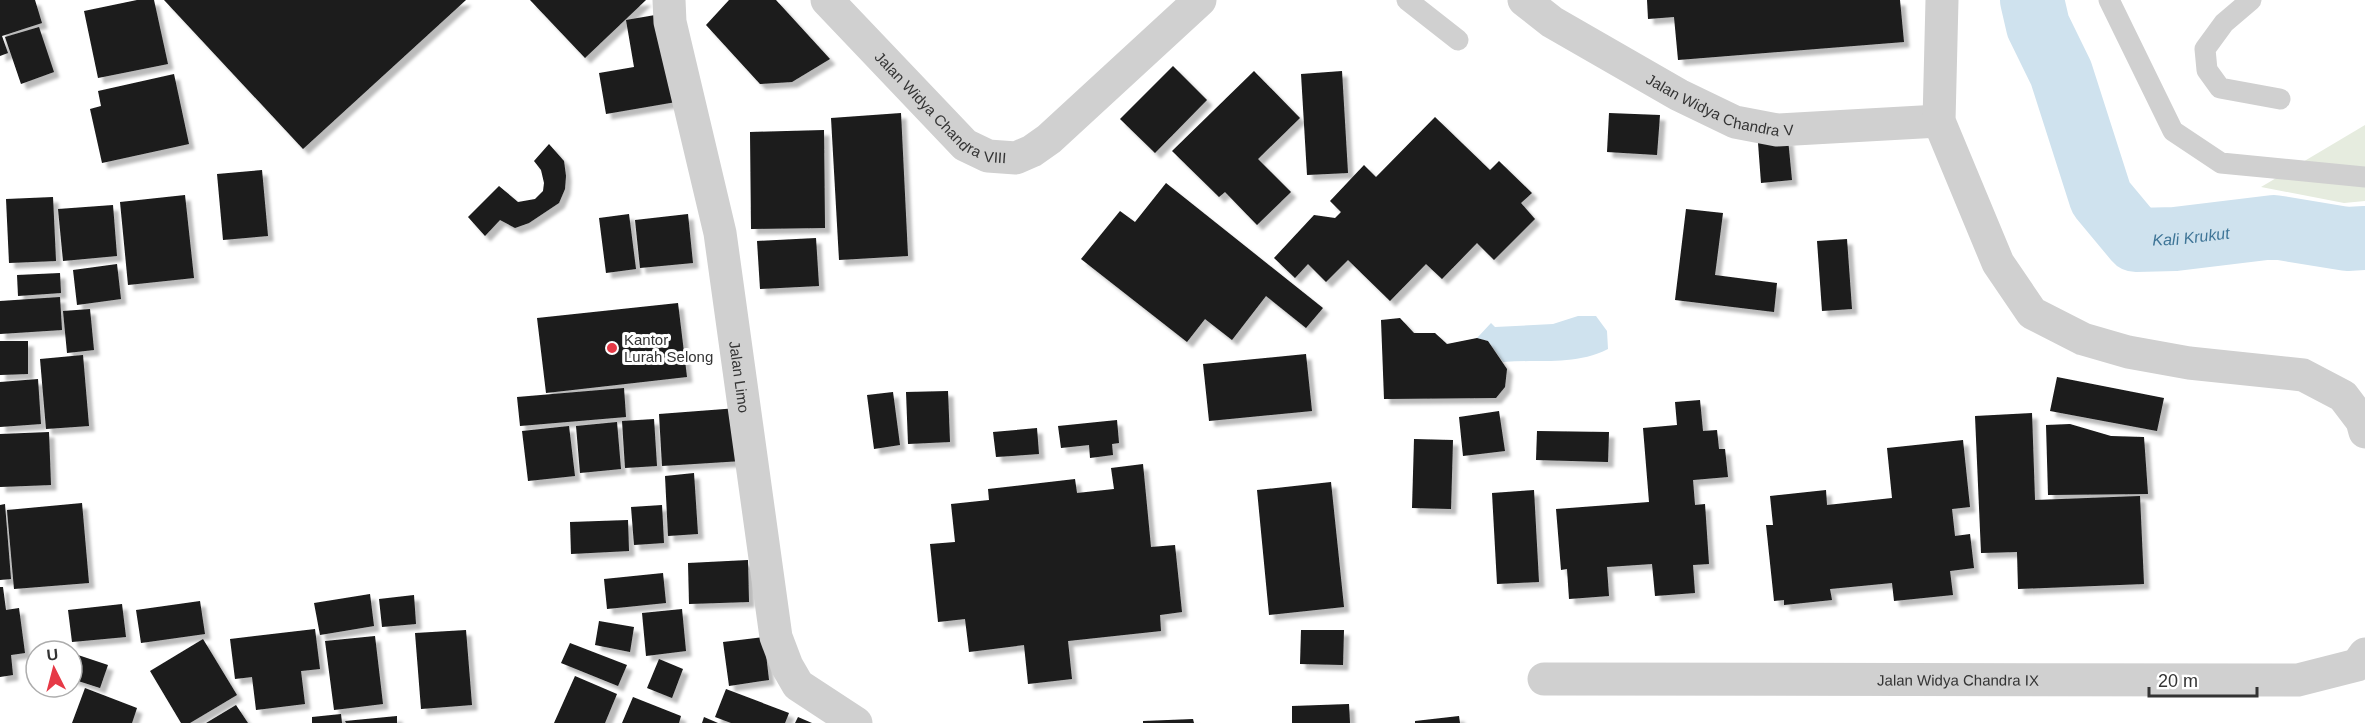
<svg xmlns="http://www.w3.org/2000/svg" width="2365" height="723" font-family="Helvetica,sans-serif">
<defs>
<filter id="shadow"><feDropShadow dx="5.5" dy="5.5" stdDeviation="1.5" flood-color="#0004"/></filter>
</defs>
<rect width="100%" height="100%" fill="#fff"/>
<path fill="#e6ecdf" d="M2365,125v76l-21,2 -83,-16z"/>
<path fill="#cfe2ee" d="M1578,316h18l11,15 1,18c-34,17 -68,10 -105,13l-15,-21 -11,-3 14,-15 4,4 58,-3z"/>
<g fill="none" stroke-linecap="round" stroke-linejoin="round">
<path stroke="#cfe2ee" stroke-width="64" id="s1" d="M2032,0l6,26 23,47 40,125 35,42 39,-1 99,-12 73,12 18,-1"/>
</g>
<path fill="#1a1a1a" filter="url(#shadow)" d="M0,0h35l7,23 -40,13 6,17 -8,3z
M137,0h17l14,64 -70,14 -14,-67z
M164,0h302l-163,149z
M530,0h116l-61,58z
M729,0h47l54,59 -38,23 -32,2 -54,-59z
M1647,0h253l4,42 -226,18 -4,-43 -26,2z
M661,14l15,88 -70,12 -7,-41 35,-6 -8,-47z
M39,27l15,45 -33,12 -16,-47z
M1173,66l34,34 -52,53 -35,-34z
M1254,71l46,47 -42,41 33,33 -34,33 -32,-33 -6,5 -47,-46z
M1342,71l6,102 -41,2 -6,-101z
M174,74l15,70 -87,19 -12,-54 11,-3 -3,-15z
M901,113l7,143 -69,4 -8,-142z
M1609,113l51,2 -3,40 -50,-3z
M1435,117l55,53 9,-9 33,32 -11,10 14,16 -41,41 -17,-17 -35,36 -16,-15 -36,37 -42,-41 -22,22 -18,-18 -13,14 -21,-20 40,-43 21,3 6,-6 -11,-11 34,-36 12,12z
M824,130l1,98 -74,1 -1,-97z
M1788,139l4,41 -31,3 -3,-40z
M549,144l15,17 2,15 -1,13 -6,14 -30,20 -14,5 -15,-8 -15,16 -17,-19 31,-31 19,16 17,-3 8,-8 1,-8 -3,-13 -7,-9z
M262,170l6,66 -45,4 -6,-66z
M1166,183l157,125 -17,20 -40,-32 -34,44 -27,-21 -18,23 -106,-83 39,-48 15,11z
M185,195l9,83 -66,7 -8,-83z
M53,197l3,64 -47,2 -3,-64z
M113,205l4,51 -54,5 -5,-52z
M1686,209l37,4 -8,62 62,8 -3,29 -99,-12z
M629,214l7,55 -30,4 -7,-55z
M688,214l5,49 -53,5 -5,-48z
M816,238l3,48 -59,3 -3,-48z
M1847,239l5,70 -30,2 -5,-70z
M117,264l4,35 -44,6 -4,-35z
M60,273l1,20 -43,3 -1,-21z
M60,297l2,33 -62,4v-33z
M678,303l9,74 -141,16 -9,-75z
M90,309l4,41 -27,3 -4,-42z
M1400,318l14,15h21l12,11 30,-6 11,3 19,28 -2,18 -9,11 -112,1 -3,-79z
M0,341h28v33l-28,1z
M1306,354l6,57 -103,10 -6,-57z
M83,355l6,71 -43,3 -6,-70z
M2057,377l107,21 -7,33 -107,-20z
M38,379l3,45 -41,3v-45z
M624,388l2,29 -106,9 -3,-29z
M948,391l2,51 -42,2 -2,-52z
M893,392l7,53 -26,4 -7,-54z
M1700,400l3,31 14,-1 2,19h6l3,28 -35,3 2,25 10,-1 4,60 -16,1 2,28 -40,3 -3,-32 -45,3 2,29 -40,3 -2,-30 -6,1 -5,-61 93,-7 -6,-74 34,-3 -2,-23z
M738,408l4,53 -80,5 -3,-52z
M1499,411l6,40 -42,5 -4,-39z
M2032,413l3,87 105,-4 4,88 -126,5 -1,-37 -36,1 -6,-137z
M654,419l3,47 -32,2 -3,-47z
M1117,420l2,23 -7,1 1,11 -23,3 -1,-13 -28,3 -3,-22z
M617,422l4,47 -41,4 -4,-47z
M2070,424l41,12 33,1 4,57 -100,1 -2,-70z
M569,426l6,50 -47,5 -6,-50z
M1037,428l2,26 -43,3 -3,-25z
M1537,431l72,1 -1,30 -72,-2z
M49,432l2,53 -51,2v-53z
M1414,439l39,1 -2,69 -39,-1z
M1963,440l7,67 -18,2 3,27 15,-2 4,34 -24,3 3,24 -59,6 -2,-18 -62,6 2,11 -48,5v-5l-10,1 -8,-76h7l-3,-29 56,-6 1,15 65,-7 -5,-50z
M1143,464l8,83 24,-2 7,67 -22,3 1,16 -93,10 4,38 -44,5 -4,-39 -55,7 -4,-33 -27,3 -8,-78 25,-2 -4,-38 38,-4 -1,-11 87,-10 2,14 37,-4 -3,-21z
M694,473l4,61 -30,2 -3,-60z
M1331,482l13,125 -75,8 -12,-125z
M1534,490l5,92 -42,2 -5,-91z
M82,503l7,80 -75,6 -7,-79z
M5,504l6,75 -11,1v-75z
M662,505l2,38 -30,2 -3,-38z
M628,520l1,31 -58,3 -1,-32z
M748,560l1,42 -60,2 -1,-41z
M663,573l3,30 -59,6 -3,-30z
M0,587h3l3,23 13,-2 6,45 -14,2 2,20 -13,2z
M370,594l4,32 -54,9 -6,-32z
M414,595l2,29 -34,3 -3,-28z
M200,601l5,33 -64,9 -5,-33z
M122,604l4,33 -54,5 -4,-32z
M682,609l4,42 -40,5 -4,-43z
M599,621l35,6 -4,25 -35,-7z
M315,629l5,40 -19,2 4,33 -49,6 -4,-33 -17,2 -5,-40z
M466,630l6,75 -51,4 -6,-76z
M1301,630h43l-1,35 -43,-1z
M375,636l8,68 -49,6 -9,-69z
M764,637l5,43 -40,6 -6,-44z
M203,639l34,56 -47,28h-9l-31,-52z
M570,643l57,22 -9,21 -57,-23z
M72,653l36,12 -8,23 -28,-9z
M659,659l24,10 -11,29 -25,-10z
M575,676l42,18 -12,29h-51z
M85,688l52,20 -5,15h-60z
M726,689l63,24 -4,10h-54l-16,-6z
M633,697l48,19 -2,7h-57z
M1349,704l1,19h-58v-17z
M236,705l12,18h-42z
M341,714l1,9h-30v-6z
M397,716v7h-51l-1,-2z
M1459,716l1,7h-45v-2z
M704,717l14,6h-16z
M798,717l14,6h-17z
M1193,719l1,4h-51v-2z"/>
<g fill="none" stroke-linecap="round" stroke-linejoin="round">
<path stroke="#d0d0d0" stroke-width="21" d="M1407,0l51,40
M2109,0l64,131 48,32 144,14
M2251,0l-27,23 -19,26 2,21 13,18 60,11"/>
<g stroke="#d0d0d0" stroke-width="33">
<path id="s2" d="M669,0l1,22 50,211 56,404 11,29 11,19 58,38"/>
<path id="s3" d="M827,0l138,145 23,11 28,2 16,-7 17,-12 151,-139"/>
<path id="s4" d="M1524,0l28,22 127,73 56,27 42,8 162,-9"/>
<path d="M1942,0l-3,121 59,142 34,50 51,26 45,13 61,11 114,12 40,21 19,25 3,11"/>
<path id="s5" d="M1544,679l754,1 59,-15 8,-11"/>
</g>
</g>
<circle fill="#e63946" stroke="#fff" stroke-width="2" cx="612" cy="348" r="6"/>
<g text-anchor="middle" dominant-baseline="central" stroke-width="6" stroke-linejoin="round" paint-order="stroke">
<g font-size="15" fill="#333" stroke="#fff">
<text stroke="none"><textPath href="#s4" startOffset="225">Jalan Widya Chandra V</textPath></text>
<text stroke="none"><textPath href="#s3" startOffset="159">Jalan Widya Chandra VIII</textPath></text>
<text stroke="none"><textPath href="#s2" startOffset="384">Jalan Limo</textPath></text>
<text stroke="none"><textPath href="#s5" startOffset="414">Jalan Widya Chandra IX</textPath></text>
</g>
<g font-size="15" fill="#333" stroke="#fff" text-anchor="start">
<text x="624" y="339">Kantor<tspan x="624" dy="17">Lurah Selong</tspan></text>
</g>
<g font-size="16" font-style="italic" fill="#3f7597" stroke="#fff">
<text stroke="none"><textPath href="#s1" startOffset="320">Kali Krukut</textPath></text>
</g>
</g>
<g transform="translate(54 669) rotate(354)"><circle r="28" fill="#ffffff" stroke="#adadad" stroke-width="1.5"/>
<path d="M0-4.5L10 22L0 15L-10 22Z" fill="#e63946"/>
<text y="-9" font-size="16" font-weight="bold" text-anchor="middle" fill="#333333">U</text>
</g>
<path d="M2149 687v9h108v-9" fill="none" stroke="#333333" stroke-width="3"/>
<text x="2158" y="687" font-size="18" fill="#333333" stroke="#ffffff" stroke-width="4.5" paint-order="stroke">20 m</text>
</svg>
